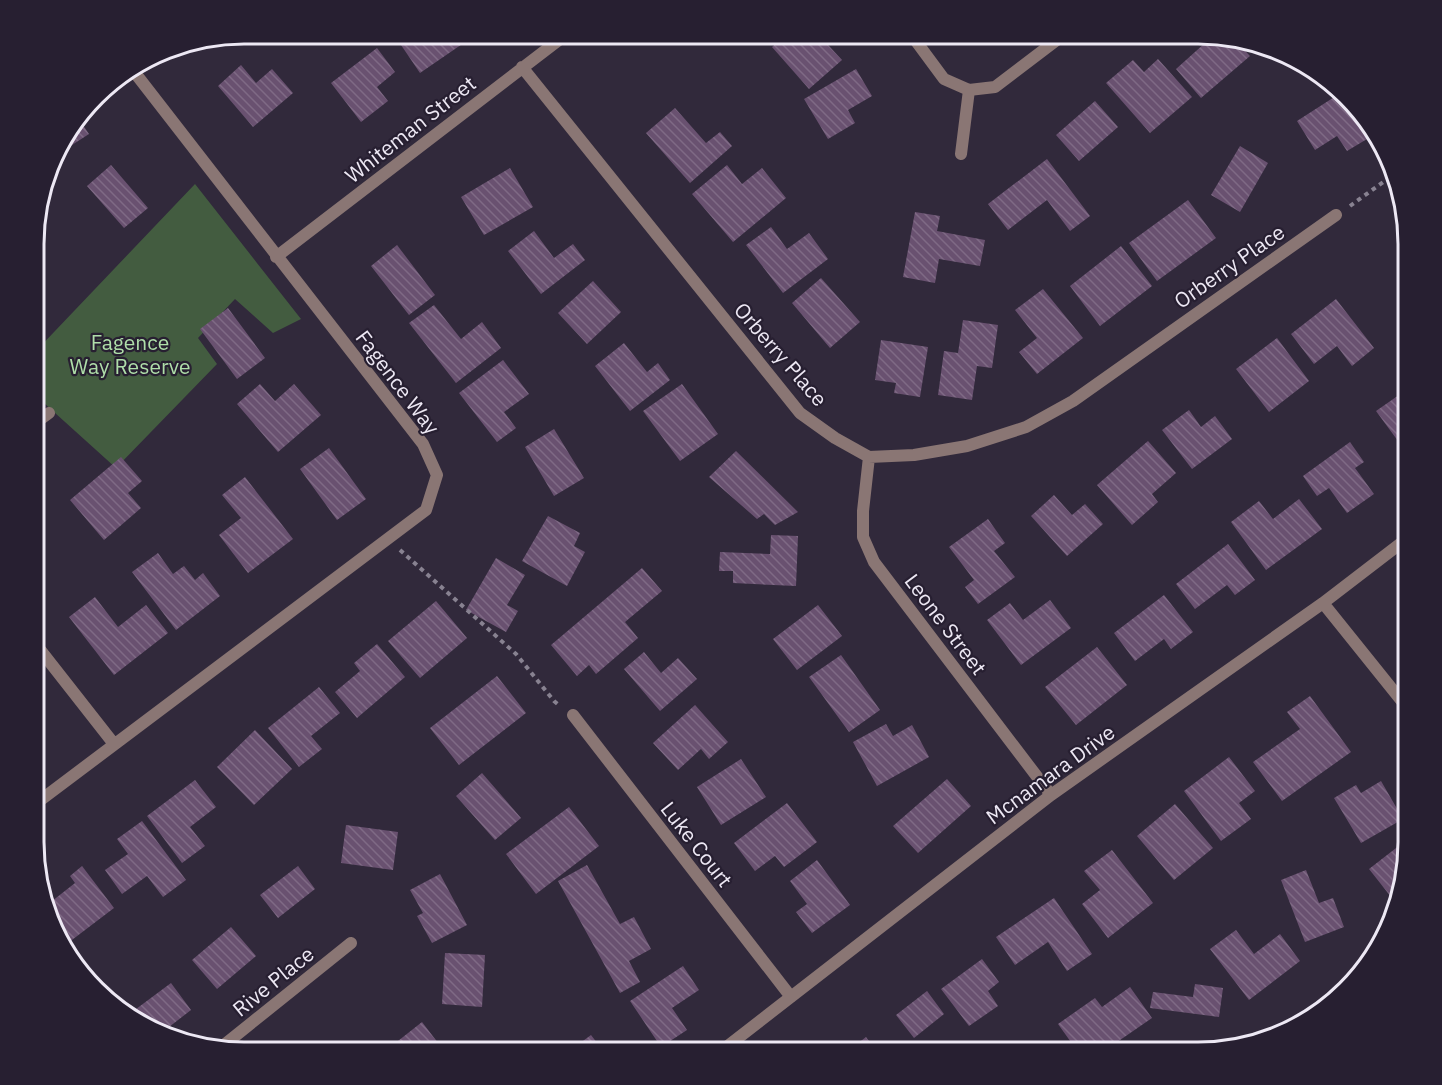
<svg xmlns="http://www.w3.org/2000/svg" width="1442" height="1085" font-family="'IBM Plex Sans',sans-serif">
<defs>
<pattern id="building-back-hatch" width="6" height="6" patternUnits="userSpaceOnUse" patternTransform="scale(1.5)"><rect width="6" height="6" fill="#695170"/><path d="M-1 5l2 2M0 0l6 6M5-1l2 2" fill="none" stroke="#7f6a85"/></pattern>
</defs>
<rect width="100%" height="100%" fill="#31293b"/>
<path fill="#435c40" d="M195,184l106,135 -28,14 -38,-34 -37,39 19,26 -101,104 -82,-74 1,-42z"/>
<path fill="url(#building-back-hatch)" d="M418,33h50l3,5 -51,35 -19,-28z
M788,33h29l25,27 -33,29 -37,-42z
M960,33h22l-14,11z
M1215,34l19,5 16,17 -49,42 -25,-29z
M377,48l18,24 -18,15 11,14 -27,21 -30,-39z
M1158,59l34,38 -42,36 -44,-50 27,-23 11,12z
M241,65l15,18 16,-14 21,24 -40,34 -35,-41z
M856,69l16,27 -24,14 7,13 -27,16 -24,-40z
M1339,94l28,45 -20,12 -10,-15 -22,14 -18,-29z
M1095,101l23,26 -39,34 -23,-26z
M675,108l31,35 14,-11 12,14 -42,37 -44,-50z
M78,118l11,16 -34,22 6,-18z
M1240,146l28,17 -28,49 -29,-17z
M1047,159l43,57 -20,15 -23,-31 -39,30 -20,-26z
M111,165l37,43 -24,20 -37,-42z
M727,165l15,19 20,-16 24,30 -53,44 -41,-48z
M510,168l23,39 -49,28 -23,-38z
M1188,200l28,38 -59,43 -28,-38z
M915,212l25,4 -3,15 48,9 -5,26 -41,-7 -4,24 -32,-6z
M771,227l16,22 22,-16 19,26 -45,34 -37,-48z
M534,231l20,27 19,-14 12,16 -44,34 -33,-43z
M397,245l38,50 -26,20 -38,-49z
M1121,246l31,40 -52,40 -30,-40z
M821,278l39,44 -30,26 -38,-45z
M593,281l28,31 -34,32 -29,-31z
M1043,289l40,49 -46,36 -18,-22 18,-14 -22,-28z
M1336,299l38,49 -22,18 -15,-20 -23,18 -23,-30z
M434,305l27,34 21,-17 19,26 -45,35 -47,-60z
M228,308l37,50 -28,21 -37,-50z
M963,320l35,5 -6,43 -15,-2 -5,34 -34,-5 6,-44 14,2z
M1277,338l32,43 -40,31 -33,-43z
M881,340l47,7 -8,50 -26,-4 2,-10 -21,-3z
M624,343l23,29 11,-9 12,17 -40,31 -35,-45z
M503,360l26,34 -25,18 12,16 -19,14 -38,-49z
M260,384l15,17 19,-17 27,31 -43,37 -41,-48z
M682,384l36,50 -38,27 -37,-50z
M1409,388v68l-33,-45z
M1189,410l12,17 14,-11 17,23 -40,30 -30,-39z
M554,429l30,49 -30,18 -29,-49z
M1148,441l28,32 -24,21 6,8 -26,23 -35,-40z
M1350,442l14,20 -9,6 19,26 -27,19 -18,-25 -12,8 -14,-20z
M329,448l37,51 -29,21 -37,-51z
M736,451l62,61 -23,13 -11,-11 -7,5 -48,-42z
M121,457l21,24 -14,12 13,15 -37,32 -34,-40z
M245,477l48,62 -45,34 -29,-38 22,-17 -19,-23z
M1054,495l18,20 13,-11 18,20 -36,32 -36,-40z
M1299,499l23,30 -56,41 -35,-48 28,-21 14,18z
M548,516l32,17 -6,13 11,6 -18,34 -45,-25z
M988,519l17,24 -11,8 21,26 -37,27 -13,-17 9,-7 -25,-33z
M771,535l27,1 -2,50 -63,-3v-12h-14l1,-19 50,2z
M1228,544l27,36 -20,15 -8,-10 -32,24 -19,-25z
M158,553l15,21 11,-8 11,14 8,-7 17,23 -44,34 -44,-58z
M496,558l29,17 -18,30 11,6 -12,21 -40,-22z
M642,568l20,23 -37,31 13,16 -42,36 -7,-9 -12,11 -26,-31z
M1164,595l29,37 -22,17 -7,-10 -29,22 -21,-28z
M95,597l23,30 28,-22 22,28 -54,42 -45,-58z
M1050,600l21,28 -50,37 -34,-45 23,-17 13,17z
M436,601l31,37 -47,40 -32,-37z
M818,605l24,31 -45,34 -24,-31z
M377,644l28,33 -48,41 -22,-26 25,-21 -6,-8z
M1097,647l30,38 -51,40 -31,-38z
M644,652l17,21 17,-15 19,21 -37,32 -36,-42z
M841,655l39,55 -31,22 -40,-55z
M497,676l29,37 -67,52 -29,-37z
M319,687l21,26 -29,23 11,13 -23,18 -31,-39z
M1310,696l41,56 -69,49 -29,-39 47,-33 -13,-17z
M695,705l33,37 -19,17 -8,-10 -23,21 -25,-27z
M886,724l7,12 19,-11 17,32 -52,29 -24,-44z
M255,730l37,39 -38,36 -37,-38z
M1229,757l26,34 -16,12 12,16 -30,22 -37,-50z
M741,759l25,38 -45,28 -24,-38z
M482,773l39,45 -26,22 -39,-44z
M947,779l24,27 -53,47 -25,-27z
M195,780l21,27 -26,20 15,19 -23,17 -35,-47z
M1381,781l22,38 -42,24 -27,-45 22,-13 5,8z
M787,803l30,39 -33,25 -9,-11 -20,15 -21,-28z
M1175,804l38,44 -39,32 -37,-44z
M569,807l30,39 -63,48 -30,-40z
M142,821l44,59 -23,17 -16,-21 -25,18 -17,-24 23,-16 -11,-15z
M346,825l52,7 -5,38 -52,-7z
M1409,838v18l-11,44 -3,2 -26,-33z
M1112,850l41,53 -45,35 -26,-34 18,-14 -16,-19z
M817,860l33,45 -38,28 -16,-21 11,-8 -17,-23z
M587,865l33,59 14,-7 17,32 -22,12 11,21 -20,11 -62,-112z
M82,866l32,42 -50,38 -9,-11 -8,-30 28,-22 -5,-7z
M298,866l17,23 -37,29 -18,-23z
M1306,870l13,33 14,-5 11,29 -39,15 -24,-62z
M440,874l27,51 -35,18 -15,-27 6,-3 -13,-23z
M1054,898l38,56 -25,17 -19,-29 -33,23 -19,-28z
M231,927l25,29 -39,33 -25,-29z
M1236,930l18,24 26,-20 20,27 -51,39 -39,-51z
M445,953l40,2 -3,52 -40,-3z
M982,959l17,23 -11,9 10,15 -29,20 -28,-37z
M683,966l16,24 -27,18 15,22 -26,17 -31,-46z
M171,983l20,27 -31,24 -32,-19z
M1195,984l28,4 -4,29 -69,-9 3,-16 40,5z
M1130,987l22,31 -45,31 2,3h-31l-20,-28 37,-26 7,9z
M927,991l17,23 -30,24 -18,-23z
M422,1022l23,30h-61z
M591,1035l13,17h-36z
M866,1037l11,15h-30z"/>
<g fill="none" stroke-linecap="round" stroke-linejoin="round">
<path stroke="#888291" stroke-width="4" stroke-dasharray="4.5 4.5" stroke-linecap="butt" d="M1350,206l43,-31
M400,550l116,104 38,47 6,5"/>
<path stroke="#8a7674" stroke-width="12" d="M910,33l34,46 25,11 26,-3 71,-54
M522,67l278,346 35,25 34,19 45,-2 53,-9 59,-19 47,-26 263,-186
M961,154l8,-64
M276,257l292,-224
M34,424l15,-11
M869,457l-6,54v26l11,25 177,233
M1323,603l86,107
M34,642l80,102
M573,715l218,282
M34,805l392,-295 11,-35 -14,-31 -291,-375
M219,1049l132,-106
M720,1052l331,-257 272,-192 86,-66"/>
</g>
<g text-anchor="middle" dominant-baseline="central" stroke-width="4.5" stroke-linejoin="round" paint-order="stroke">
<g font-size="21" fill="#ede8f4" stroke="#271f31">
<text transform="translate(410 129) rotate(-38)">Whiteman Street</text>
<text transform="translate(1229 266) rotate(-35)">Orberry Place</text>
<text transform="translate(781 354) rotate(49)">Orberry Place</text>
<text transform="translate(398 382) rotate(53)">Fagence Way</text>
<text transform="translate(946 624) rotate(53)">Leone Street</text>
<text transform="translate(1050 774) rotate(-36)">Mcnamara Drive</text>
<text transform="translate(697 844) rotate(52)">Luke Court</text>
<text transform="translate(273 981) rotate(-39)">Rive Place</text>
</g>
<g font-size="21" fill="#afdea9" stroke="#271f31">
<text x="130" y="342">Fagence<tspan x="130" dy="24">Way Reserve</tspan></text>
</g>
</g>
<path d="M0 0H1442V1085H0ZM244 44H1198A200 200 0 0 1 1398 244V842A200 200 0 0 1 1198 1042H244A200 200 0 0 1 44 842V244A200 200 0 0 1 244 44Z" fill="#271f31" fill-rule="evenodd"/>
<path fill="none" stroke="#ede8f4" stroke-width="3" d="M244 44H1198A200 200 0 0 1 1398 244V842A200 200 0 0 1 1198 1042H244A200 200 0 0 1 44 842V244A200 200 0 0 1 244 44Z"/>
</svg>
